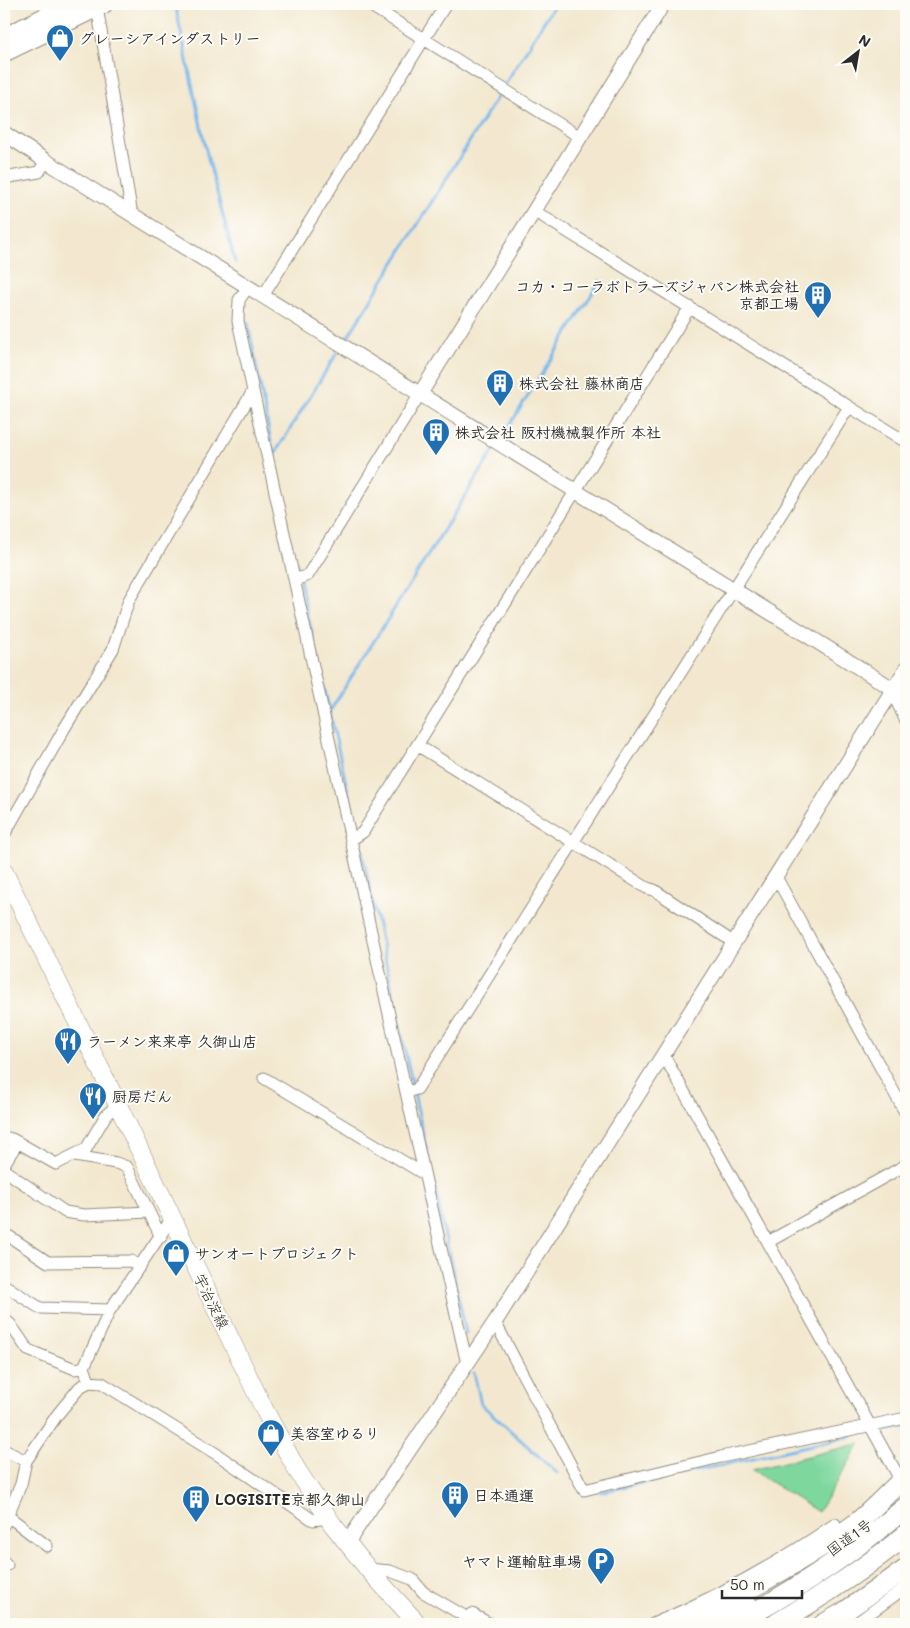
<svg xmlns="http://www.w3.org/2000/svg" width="910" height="1628" font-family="Mali,'Klee One',sans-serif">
<rect width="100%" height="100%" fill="#fdfcf7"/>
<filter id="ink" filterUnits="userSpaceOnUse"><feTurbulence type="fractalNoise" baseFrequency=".02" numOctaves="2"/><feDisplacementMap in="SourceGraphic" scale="10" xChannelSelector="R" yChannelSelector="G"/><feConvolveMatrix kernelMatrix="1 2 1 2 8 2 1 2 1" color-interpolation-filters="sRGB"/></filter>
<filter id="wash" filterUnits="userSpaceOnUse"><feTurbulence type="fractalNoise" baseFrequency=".0096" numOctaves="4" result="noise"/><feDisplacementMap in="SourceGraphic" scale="20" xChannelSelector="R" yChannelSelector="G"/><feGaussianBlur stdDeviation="1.12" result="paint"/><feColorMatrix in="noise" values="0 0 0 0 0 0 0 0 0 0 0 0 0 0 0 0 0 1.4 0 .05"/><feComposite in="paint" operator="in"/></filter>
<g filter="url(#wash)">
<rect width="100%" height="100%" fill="#f3e8cf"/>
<path fill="#7ed79d" stroke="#548164" d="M861,1443l-43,69 -66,-42z"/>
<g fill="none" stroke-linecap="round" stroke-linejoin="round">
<path stroke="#79b8ec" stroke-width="3" d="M175,4l31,146 29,112
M248,323l30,155
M344,343l211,-339
M501,439l99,-158
M274,455l66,-107
M296,563l61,269
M330,711l166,-264
M359,838l107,495
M474,1373l7,31 76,69
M880,1432l26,-5
M601,1492l251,-56"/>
</g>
</g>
<g filter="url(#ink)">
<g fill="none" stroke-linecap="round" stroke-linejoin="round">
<g stroke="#8f8a7d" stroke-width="13">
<path id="minor" d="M368,4l212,133
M97,7l35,208
M4,178l35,-6 7,-11
M534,211l372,231
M263,296l183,-292
M253,391l153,701 61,272
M295,580l13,-5 112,-181
M417,745l230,143 7,2 79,52
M4,835l60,-106 49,-80 16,-49 124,-209 -15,-70 1,-21 9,-13
M351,840l12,-8 327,-525
M775,875l131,239
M663,1054l238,427
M264,1078l160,96
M406,1092l11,-3 432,-682
M4,1137l8,2 44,25 30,-15 20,-34 12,-10
M75,1156l41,7 11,4 34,70
M4,1164l14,-22
M4,1170l61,42 19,3 65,-3
M4,1233l44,29 83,-1 9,6
M768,1242l138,-77
M4,1285l36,23 70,2
M4,1319l6,5 18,26 47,19 9,-2
M495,1322l89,168 137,-33 185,-39
M89,1382l-5,-15 26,-57 62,-92
M4,1450l22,11
M8,1516l39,30
M4,1524l17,-40 5,-23 31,-46 23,-28 9,-5 13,1 116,72 95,65 15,-2
M4,1562l3,3
M368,1569l22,2 22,8 11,13 55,32
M472,1614l18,10
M653,1624c64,-27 124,-60 182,-100
M855,1624l51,-37"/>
</g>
<g stroke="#8f8a7d" stroke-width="16">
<path id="tertiary" d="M4,133l42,28 860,536
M420,394l243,-390
M893,690l13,28
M347,1543l148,-221 411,-653"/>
</g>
<g stroke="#8f8a7d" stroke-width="19">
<path id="primary" d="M4,872l114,233 146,304 33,61 36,55 35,44 50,55"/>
</g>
<g stroke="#8f8a7d" stroke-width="21">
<path id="trunk" d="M4,38l68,-34
M4,52l99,-48
M682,1624c59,-29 117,-60 170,-98 20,-15 36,-34 54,-50
M714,1624l34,-19
M823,1624l21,-12 62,-43"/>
</g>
<g stroke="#8f8a7d" stroke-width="22">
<path id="motorway" d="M734,1624c61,-33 119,-72 172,-117
M776,1624c45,-27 89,-56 130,-89"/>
</g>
<use href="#minor" stroke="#fff" stroke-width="11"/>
<use href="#tertiary" stroke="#fff" stroke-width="14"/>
<use href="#primary" stroke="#fff" stroke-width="18"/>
<use href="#trunk" stroke="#fff" stroke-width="19"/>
<use href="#motorway" stroke="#fff" stroke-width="20"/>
</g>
</g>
<defs>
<g id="shop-pin" transform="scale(1.4375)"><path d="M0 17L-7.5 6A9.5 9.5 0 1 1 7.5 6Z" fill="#1f6fb2" stroke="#fdfcf7"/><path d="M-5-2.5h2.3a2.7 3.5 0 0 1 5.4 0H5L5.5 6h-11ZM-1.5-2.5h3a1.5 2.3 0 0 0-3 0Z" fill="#fff"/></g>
<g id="building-pin" transform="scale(1.4375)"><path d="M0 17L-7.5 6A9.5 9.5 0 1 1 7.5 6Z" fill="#1f6fb2" stroke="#fdfcf7"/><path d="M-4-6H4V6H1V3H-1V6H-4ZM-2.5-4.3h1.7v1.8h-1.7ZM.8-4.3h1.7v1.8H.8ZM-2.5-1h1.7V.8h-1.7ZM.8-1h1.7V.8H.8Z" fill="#fff"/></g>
<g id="restaurant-pin" transform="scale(1.4375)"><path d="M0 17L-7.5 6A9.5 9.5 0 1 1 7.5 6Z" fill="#1f6fb2" stroke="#fdfcf7"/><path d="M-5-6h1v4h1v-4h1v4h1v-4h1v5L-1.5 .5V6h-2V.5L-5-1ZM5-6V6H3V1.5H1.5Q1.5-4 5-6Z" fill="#fff"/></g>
<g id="parking-pin" transform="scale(1.4375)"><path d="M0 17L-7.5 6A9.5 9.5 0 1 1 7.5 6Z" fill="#1f6fb2" stroke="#fdfcf7"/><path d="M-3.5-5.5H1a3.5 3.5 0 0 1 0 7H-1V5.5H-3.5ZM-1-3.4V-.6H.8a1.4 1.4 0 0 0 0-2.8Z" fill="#fff"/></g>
</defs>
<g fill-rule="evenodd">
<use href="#shop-pin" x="60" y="38"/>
<use href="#building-pin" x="818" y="295"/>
<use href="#building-pin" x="500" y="383"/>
<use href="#building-pin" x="436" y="432"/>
<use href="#restaurant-pin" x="68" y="1041"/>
<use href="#restaurant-pin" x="93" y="1096"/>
<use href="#shop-pin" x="176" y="1253"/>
<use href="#shop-pin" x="271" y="1433"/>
<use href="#building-pin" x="455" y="1495"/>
<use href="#building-pin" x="196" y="1499"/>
<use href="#parking-pin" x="601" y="1561"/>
</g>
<g text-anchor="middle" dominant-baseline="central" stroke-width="4" stroke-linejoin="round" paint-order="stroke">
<g font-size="15" font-weight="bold" fill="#2b2b2b" stroke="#fdfcf7" text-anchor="start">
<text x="79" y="38">グレーシアインダストリー</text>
<text x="799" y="286" text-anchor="end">コカ・コーラボトラーズジャパン株式会社<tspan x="799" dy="17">京都工場</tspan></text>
<text x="519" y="383">株式会社 藤林商店</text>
<text x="455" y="432">株式会社 阪村機械製作所 本社</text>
<text x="87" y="1041">ラーメン来来亭 久御山店</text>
<text x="112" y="1096">厨房だん</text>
<text x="195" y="1253">サンオートプロジェクト</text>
<text x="290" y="1433">美容室ゆるり</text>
<text x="474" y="1495">日本通運</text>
<text x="215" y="1499">LOGISITE京都久御山</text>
<text x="582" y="1561" text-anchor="end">ヤマト運輸駐車場</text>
</g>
<g font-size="15" fill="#2b2b2b" stroke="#fdfcf7">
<text transform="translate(212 1301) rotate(64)">宇治淀線</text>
<text transform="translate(849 1537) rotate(-36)">国道1号</text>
</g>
</g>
<rect width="910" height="1628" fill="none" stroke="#fdfcf7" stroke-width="20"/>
<g transform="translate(858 52) rotate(31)" stroke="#fdfcf7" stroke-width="4" paint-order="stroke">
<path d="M0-4L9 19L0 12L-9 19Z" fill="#2b2b2b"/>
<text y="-8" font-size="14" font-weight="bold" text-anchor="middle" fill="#2b2b2b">N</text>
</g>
<path d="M722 1590v8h80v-8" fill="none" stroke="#2b2b2b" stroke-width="2.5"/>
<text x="730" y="1590" font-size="15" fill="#2b2b2b" stroke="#fdfcf7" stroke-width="4" paint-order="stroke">50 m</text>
</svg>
